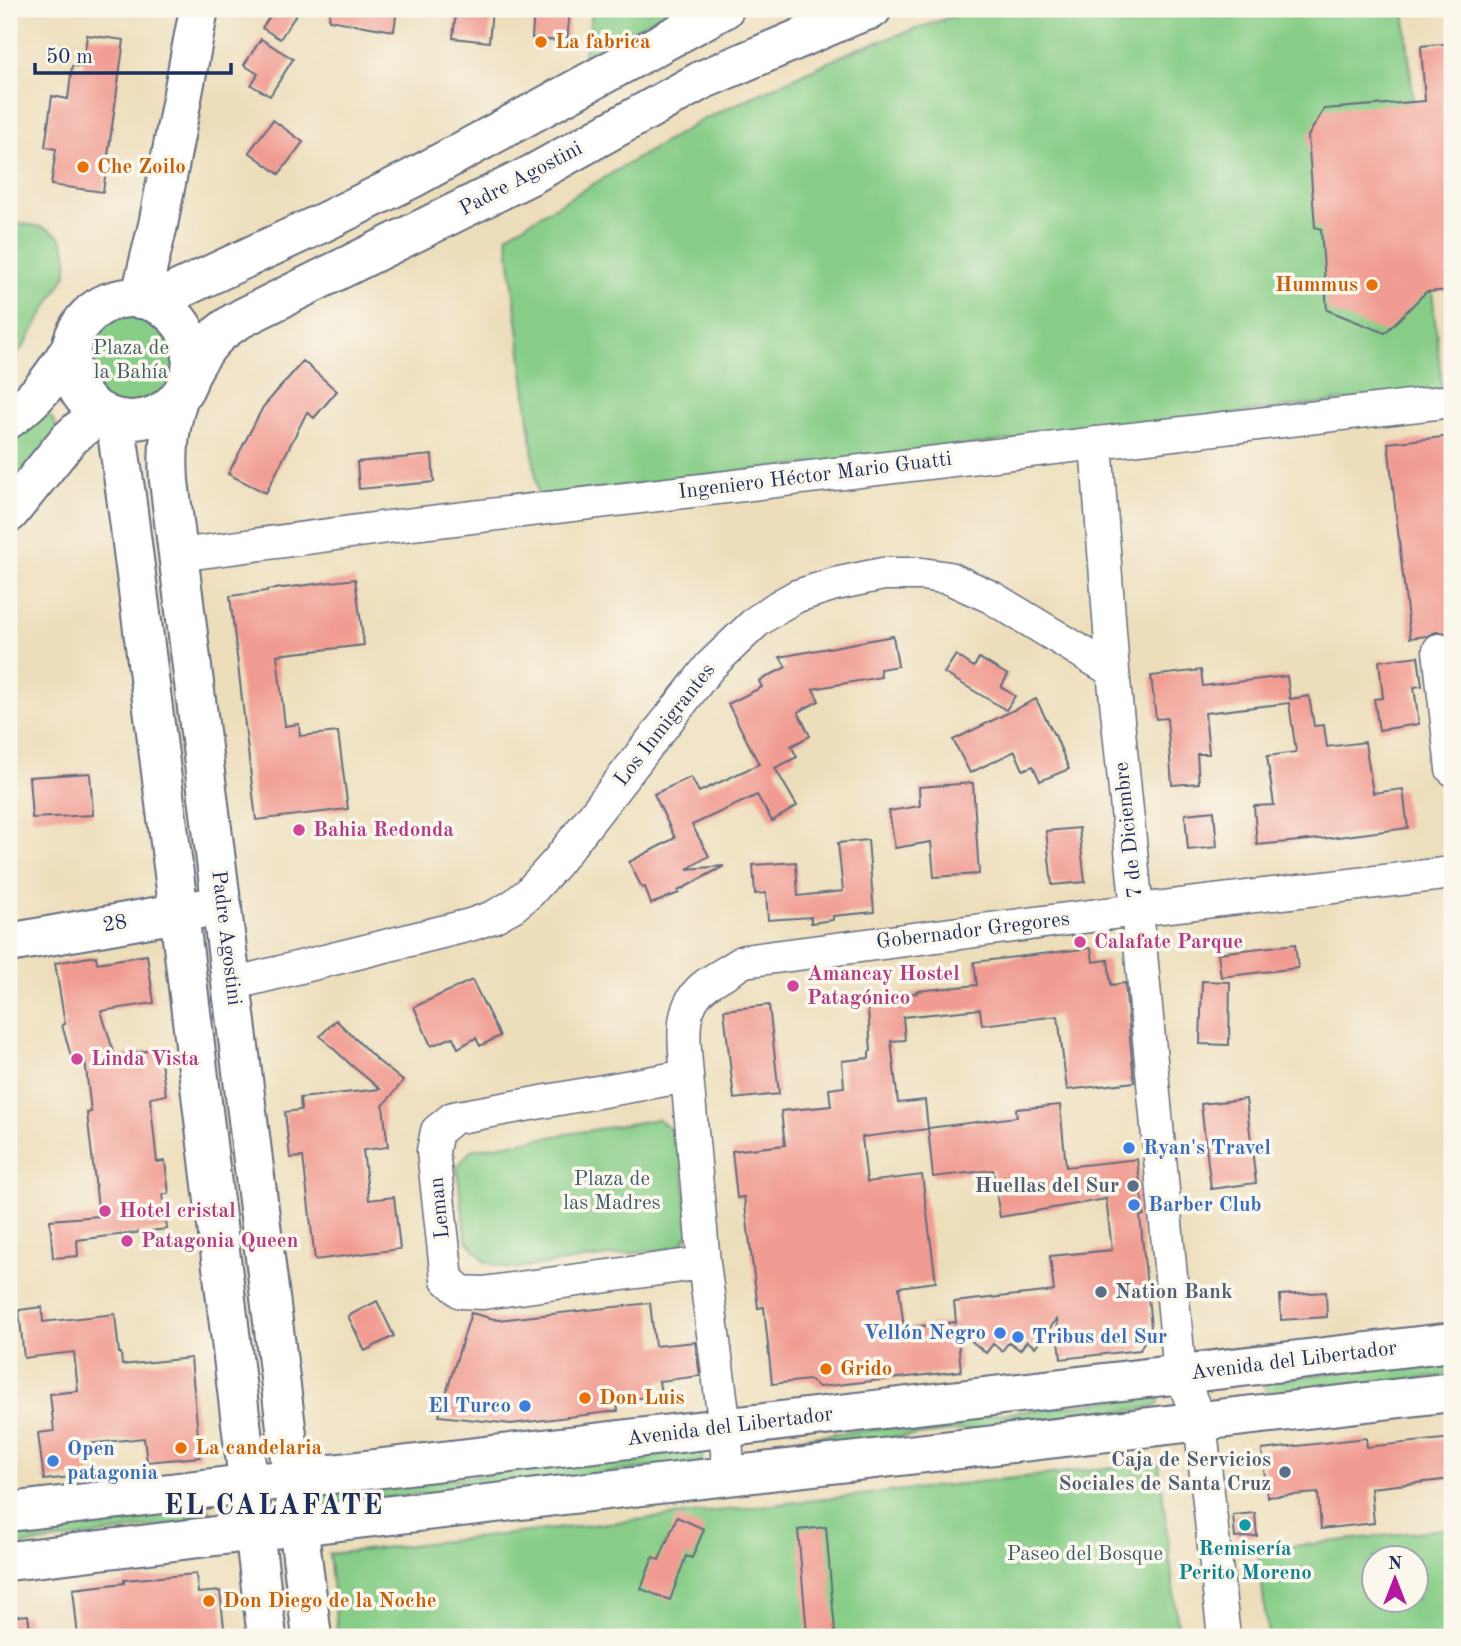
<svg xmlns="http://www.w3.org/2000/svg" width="1461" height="1646" font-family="'Old Standard TT',serif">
<rect width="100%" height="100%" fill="#fbf7ec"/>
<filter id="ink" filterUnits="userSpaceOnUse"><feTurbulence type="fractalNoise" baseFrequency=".0143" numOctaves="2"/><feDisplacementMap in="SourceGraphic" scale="14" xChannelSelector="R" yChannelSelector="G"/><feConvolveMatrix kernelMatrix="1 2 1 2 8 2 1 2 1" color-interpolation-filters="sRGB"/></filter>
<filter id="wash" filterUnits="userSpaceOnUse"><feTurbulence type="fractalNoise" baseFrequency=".00686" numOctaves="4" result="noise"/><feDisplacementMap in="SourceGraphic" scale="28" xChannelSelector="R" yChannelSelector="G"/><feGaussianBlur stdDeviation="1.57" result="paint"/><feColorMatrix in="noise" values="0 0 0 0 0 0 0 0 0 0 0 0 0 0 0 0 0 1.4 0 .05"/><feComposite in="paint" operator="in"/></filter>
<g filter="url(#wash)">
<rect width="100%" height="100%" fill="#eddebb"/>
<path fill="#87cd87" stroke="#517e72" stroke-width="2" fill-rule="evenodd" d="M593,9h79l-89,48z
M974,9h430l38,380 -904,107 -31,-261 197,-116 153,-70z
M9,222c37,5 62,5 58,51l-43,73 -15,17z
M80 360a51 51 0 1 1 102 0a51 51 0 1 1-102 0Z
M45,414l7,4 6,12 -49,64v-62z
M658,1119l21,18 11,93 -10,17 -171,22 -24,-7 -19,-23 -9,-72 14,-17z
M1452,1357v18l-182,20c-6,-3 -7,-7 -4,-14z
M1159,1395v9l-7,4 -371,43 -1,-3v-8z
M697,1450l5,4v8l-379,43 -1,-7 1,-4z
M1159,1462l20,175h-841l-9,-83z
M205,1506l6,5v8l-202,28v-18z
M1452,1528v109h-184l-10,-87zM1374,1558h42v42h-42z"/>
<g id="blocks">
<path fill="#f19c92" d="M275,9h25l-20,30 -18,-11z
M330,9h67l-3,22 -65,-11z
M456,9h36l-3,33 -36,-4z
M534,9h36l-3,33 -35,-4z
M87,35l37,5 -21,152 -52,-7 5,-36 -11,-2 7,-51 16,3 4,-33 11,1z
M261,39l32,20 -23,37 -19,-11 7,-11 -14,-9z
M1452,43v247l-26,2 -41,41 -58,-23 -6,-81 -6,-2 -7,-91 16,-27 101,-8 -4,-55z
M273,120l30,22 -24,32 -30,-22z
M303,361l34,30 -23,27 -7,-6 -41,81 -38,-19 35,-67z
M1452,436v197l-16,-1 -9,4 -17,2 -22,-195z
M432,455l2,27 -75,7 -2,-27z
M355,579l9,66 -87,10 8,71 14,-2 1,12 38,-4 10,77 -92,11 -26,-224 37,-5v-1z
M893,636l5,30 -18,3 1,8 -68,12 6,12 -21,11 12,24 -19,10 6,11 -22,11 22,38 -25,15 -15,-26 -65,30 17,31 -22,13 37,-3 -46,25 1,2 -28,11 -6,-17 -3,1 -13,-26 46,-24 -21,-44 37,-17 8,15 60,-28 -31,-60 34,-17 -3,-6 27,-14 -6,-10z
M956,655l18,12 5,-9 29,17 -7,12 14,9 -9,14 -62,-37z
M1418,656l4,30 -8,1 5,37 -40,6 -5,-31 9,-1 -4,-37z
M1201,670l2,16 84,-10 3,23 19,-3 5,30 10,-1 3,22 38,-5 8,51 30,-4 5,39 -78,10 -73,7 -3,-39 20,-1 -7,-49 29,-4 -7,-49 -84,10 4,41h-12l2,29 -27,2 -5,-67 -11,1 -5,-43z
M1036,699l18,36h1l14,34 -29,12 -7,-15 -10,4 -8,-19 -45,22 -17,-33z
M90,773l3,42 -61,3 -3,-41z
M973,783l6,91 -45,3 -3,-35 -36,6 -6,-37 31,-5 -1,-19z
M1214,811l3,36 -29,3 -3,-36z
M1079,828l6,54 -33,3 -6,-54z
M868,840l6,72 -41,4v4l-22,3v-6l-43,3 -2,-27 -11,1 -2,-29 43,-3 2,34 45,-5 -5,-48z
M1295,944l3,24 -77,9 -3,-24z
M1091,948l2,14 15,-2 3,25 14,-2 9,99 -67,8 -9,-74 -76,9 -2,-16 -77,8 2,23 -14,1 7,62 27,-3 3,29 -66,8 5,45 55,-7 14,107 -37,5 5,41 52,-6 -2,-20 100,-11 -4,-35 62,-6 -6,-51 -106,18 -7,-47 -60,7 -5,-49 89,-11 -1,-8 44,-4 6,62 71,-8 7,56 -4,1 11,111 -11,23 -79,9 -4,-40 -22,28 -8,-6 -7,9 -11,-8 -7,9 -9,-7 -7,9 -29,-24 4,42 -142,16 -10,-7 -37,4 -8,-77 -6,1 -14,-111 -7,1 -5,-47 53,-6 -4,-34 50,-5 -2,-17 15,-2 -2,-26 27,-3v-6l2,-1 -4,-54 50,-4 -1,-2 61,-6 -3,-23z
M147,955l7,48 -53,8 14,45 44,-7 7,46 -16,3 7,64 8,-1 4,33h-6l4,35 -90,11 1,16 -25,2 -3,-38 49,-4 -12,-103 4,-1 -6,-52 -12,3 -11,-38 3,-1 -10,-61 41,-7 1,7z
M472,980l28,56 -20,10 -4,-8 -18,10 -5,-11 -22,9 -17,-39z
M1202,981l28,1 -1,63 -29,-1z
M769,1005l10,89 -45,5 -10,-89z
M336,1020l41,40 26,21 -20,25 5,41 -25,3 6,50 25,-3 6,52 -85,11 -12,-103 -13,1 -5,-46 16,-2 -1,-12 80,-9 -29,-24 -31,-29z
M1246,1099l10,84 -45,6 -10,-85z
M1326,1292l1,25 -46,3 -1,-25z
M377,1301l17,35 -29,15 -17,-35z
M650,1303l5,43 40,-4 5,34 -41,5 2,14 -44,6 1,10 -107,13 -72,-8 32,-103 27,7z
M42,1307l1,15 72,-8 4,39h2l1,12 69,-7 9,99 -53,5 -3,-24 -57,6 3,31 -46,5 -6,-47 16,-2 -4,-37 28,-3 -4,-39 -50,6 -5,-48z
M1366,1438l1,9 85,-9v41l-81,9 3,35 -53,6 -3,-36 -51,4 -5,-47z
M1255,1513l2,23 -22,2 -2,-23z
M677,1517l27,12 -12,29 -6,-2 -16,44 -29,-11 12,-32 6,3z
M826,1527l9,105 -28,2 -9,-104z
M196,1574l2,19 22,-2 5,46h-51v-6l-54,6h-42l-5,-48 51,-6v-3z
M28,1615l3,22h-22v-20z"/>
</g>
</g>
<g filter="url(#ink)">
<use href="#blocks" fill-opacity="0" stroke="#646c7f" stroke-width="2"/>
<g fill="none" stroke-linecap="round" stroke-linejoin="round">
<g stroke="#646c7f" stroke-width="35">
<path id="minor" d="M1096,443l17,228 24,239 43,464 20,47 24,216
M179,555l209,-28 1064,-126
M1439,650l13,119
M232,984l238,-59 23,-8 20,-11 16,-13 28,-31 153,-196 46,-44 23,-16 18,-10 38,-12 48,-10h39l27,4 42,19 122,74
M687,1076l17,187 21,165 4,48
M704,1263l-221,30 -22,-1 -14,-13 -14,-128 4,-20 16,-13 234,-42c-2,-32 -11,-70 20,-92 12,-8 25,-15 37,-23l393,-51 315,-37"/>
</g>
<g stroke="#646c7f" stroke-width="42">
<path id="tertiary" d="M152,302l170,-79 89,-44 313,-170
M190,374c15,-28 26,-42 54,-57l287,-142 171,-95 155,-66 15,-5
M9,419c31,-23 42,-40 62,-71
M9,513l59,-73 11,-10 23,-17
M9,943l213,-38"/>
</g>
<g stroke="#646c7f" stroke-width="42">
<path id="secondary" d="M70 359a61 61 0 1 1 122 0a61 61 0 1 1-122 0Z
M140,299l18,-74 41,-216
M178,399c-9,29 -11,52 -9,82l143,1156
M115,418l11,78 53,417 88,724"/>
</g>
<g stroke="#646c7f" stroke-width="42">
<path id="primary" d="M9,1512l1443,-170
M9,1561l331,-40 1112,-129"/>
</g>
<use href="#minor" stroke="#fff" stroke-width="32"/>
<use href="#tertiary" stroke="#fff" stroke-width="38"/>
<use href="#secondary" stroke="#fff" stroke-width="38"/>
<use href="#primary" stroke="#fff" stroke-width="38"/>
</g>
</g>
<g fill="#e8710a" stroke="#fbf7ec" stroke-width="2.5">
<circle cx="541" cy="42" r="7"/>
<circle cx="83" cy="167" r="7"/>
<circle cx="1372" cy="285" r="7"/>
<circle cx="826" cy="1369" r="7"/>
<circle cx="585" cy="1398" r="7"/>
<circle cx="181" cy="1448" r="7"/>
<circle cx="209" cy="1601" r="7"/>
</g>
<g fill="#d1479c" stroke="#fbf7ec" stroke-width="2.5">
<circle cx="299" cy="830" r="7"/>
<circle cx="1080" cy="942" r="7"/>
<circle cx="793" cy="986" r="7"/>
<circle cx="77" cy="1059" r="7"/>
<circle cx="105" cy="1211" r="7"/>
<circle cx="127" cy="1241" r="7"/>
</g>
<g fill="#3f7fe0" stroke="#fbf7ec" stroke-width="2.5">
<circle cx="1129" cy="1148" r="7"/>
<circle cx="1134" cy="1205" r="7"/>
<circle cx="1000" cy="1333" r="7"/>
<circle cx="1018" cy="1337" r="7"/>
<circle cx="525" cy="1406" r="7"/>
<circle cx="53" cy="1461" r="7"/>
</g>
<g fill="#5c6f8a" stroke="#fbf7ec" stroke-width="2.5">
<circle cx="1133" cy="1186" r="7"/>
<circle cx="1101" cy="1292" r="7"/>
<circle cx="1285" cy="1472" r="7"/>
</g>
<circle fill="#0f9aa8" stroke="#fbf7ec" stroke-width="2.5" cx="1245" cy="1525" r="7"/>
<g text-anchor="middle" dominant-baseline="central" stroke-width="7" stroke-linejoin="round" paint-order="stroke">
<g font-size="21" font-weight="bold" fill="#c56008" stroke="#fbf7ec" text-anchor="start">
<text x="555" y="42">La fabrica</text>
<text x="97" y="167">Che Zoilo</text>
<text x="1358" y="285" text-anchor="end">Hummus</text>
<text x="840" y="1369">Grido</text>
<text x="599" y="1398">Don Luis</text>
<text x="195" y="1448">La candelaria</text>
<text x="223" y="1601">Don Diego de la Noche</text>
</g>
<g font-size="21" fill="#1b2f5e" stroke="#fbf7ec">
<text transform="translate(521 179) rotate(-28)">Padre Agostini</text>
<text transform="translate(815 476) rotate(-7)">Ingeniero Héctor Mario Guatti</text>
<text transform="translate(665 725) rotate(-52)">Los Inmigrantes</text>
<text transform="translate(1129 830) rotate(-96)">7 de Diciembre</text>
<text transform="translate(115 924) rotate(-10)">28</text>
<text transform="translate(973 931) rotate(-7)">Gobernador Gregores</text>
<text transform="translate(226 938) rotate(83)">Padre Agostini</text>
<text transform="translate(440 1208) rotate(-96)">Leman</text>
<text transform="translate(1294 1361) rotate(-7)">Avenida del Libertador</text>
<text transform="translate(730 1427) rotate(-7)">Avenida del Libertador</text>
</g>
<g font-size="21" fill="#3b5e6a" stroke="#fbf7ec">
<text x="131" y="348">Plaza de<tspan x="131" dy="24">la Bahía</tspan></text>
<text x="612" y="1179">Plaza de<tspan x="612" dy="24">las Madres</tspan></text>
<text x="1085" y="1554">Paseo del Bosque</text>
</g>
<g font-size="21" font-weight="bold" fill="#b23c85" stroke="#fbf7ec" text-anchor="start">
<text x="313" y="830">Bahia Redonda</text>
<text x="1094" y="942">Calafate Parque</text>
<text x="807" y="974">Amancay Hostel<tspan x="807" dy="24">Patagónico</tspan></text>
<text x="91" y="1059">Linda Vista</text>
<text x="119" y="1211">Hotel cristal</text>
<text x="141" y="1241">Patagonia Queen</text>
</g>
<g font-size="21" font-weight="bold" fill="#366cbe" stroke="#fbf7ec" text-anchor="start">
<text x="1143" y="1148">Ryan's Travel</text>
<text x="1148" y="1205">Barber Club</text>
<text x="986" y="1333" text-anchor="end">Vellón Negro</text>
<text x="1032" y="1337">Tribus del Sur</text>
<text x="511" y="1406" text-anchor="end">El Turco</text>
<text x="67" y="1449">Open<tspan x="67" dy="24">patagonia</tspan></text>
</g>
<g font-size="21" font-weight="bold" fill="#4e5e75" stroke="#fbf7ec" text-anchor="end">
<text x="1119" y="1186">Huellas del Sur</text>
<text x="1115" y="1292" text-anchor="start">Nation Bank</text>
<text x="1271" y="1460">Caja de Servicios<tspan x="1271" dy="24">Sociales de Santa Cruz</tspan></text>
</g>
<g font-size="21" font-weight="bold" fill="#0d838f" stroke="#fbf7ec">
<text x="1245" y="1549">Remisería<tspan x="1245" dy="24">Perito Moreno</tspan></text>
</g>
<g font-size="28" font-weight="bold" letter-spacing="2" fill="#1b2f5e" stroke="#fbf7ec">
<text x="274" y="1507">EL CALAFATE</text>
</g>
</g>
<rect width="1461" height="1646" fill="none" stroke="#fbf7ec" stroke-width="35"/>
<g transform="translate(1395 1579)"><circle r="33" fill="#fbf7ec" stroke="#a1a7b3" stroke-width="2"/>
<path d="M0-5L12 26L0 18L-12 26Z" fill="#b5179e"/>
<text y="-10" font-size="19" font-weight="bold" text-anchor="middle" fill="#1b2f5e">N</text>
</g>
<path d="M35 63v10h196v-10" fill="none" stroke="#1b2f5e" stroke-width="3.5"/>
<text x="46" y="63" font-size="21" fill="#1b2f5e" stroke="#fbf7ec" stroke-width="5" paint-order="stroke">50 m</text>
</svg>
